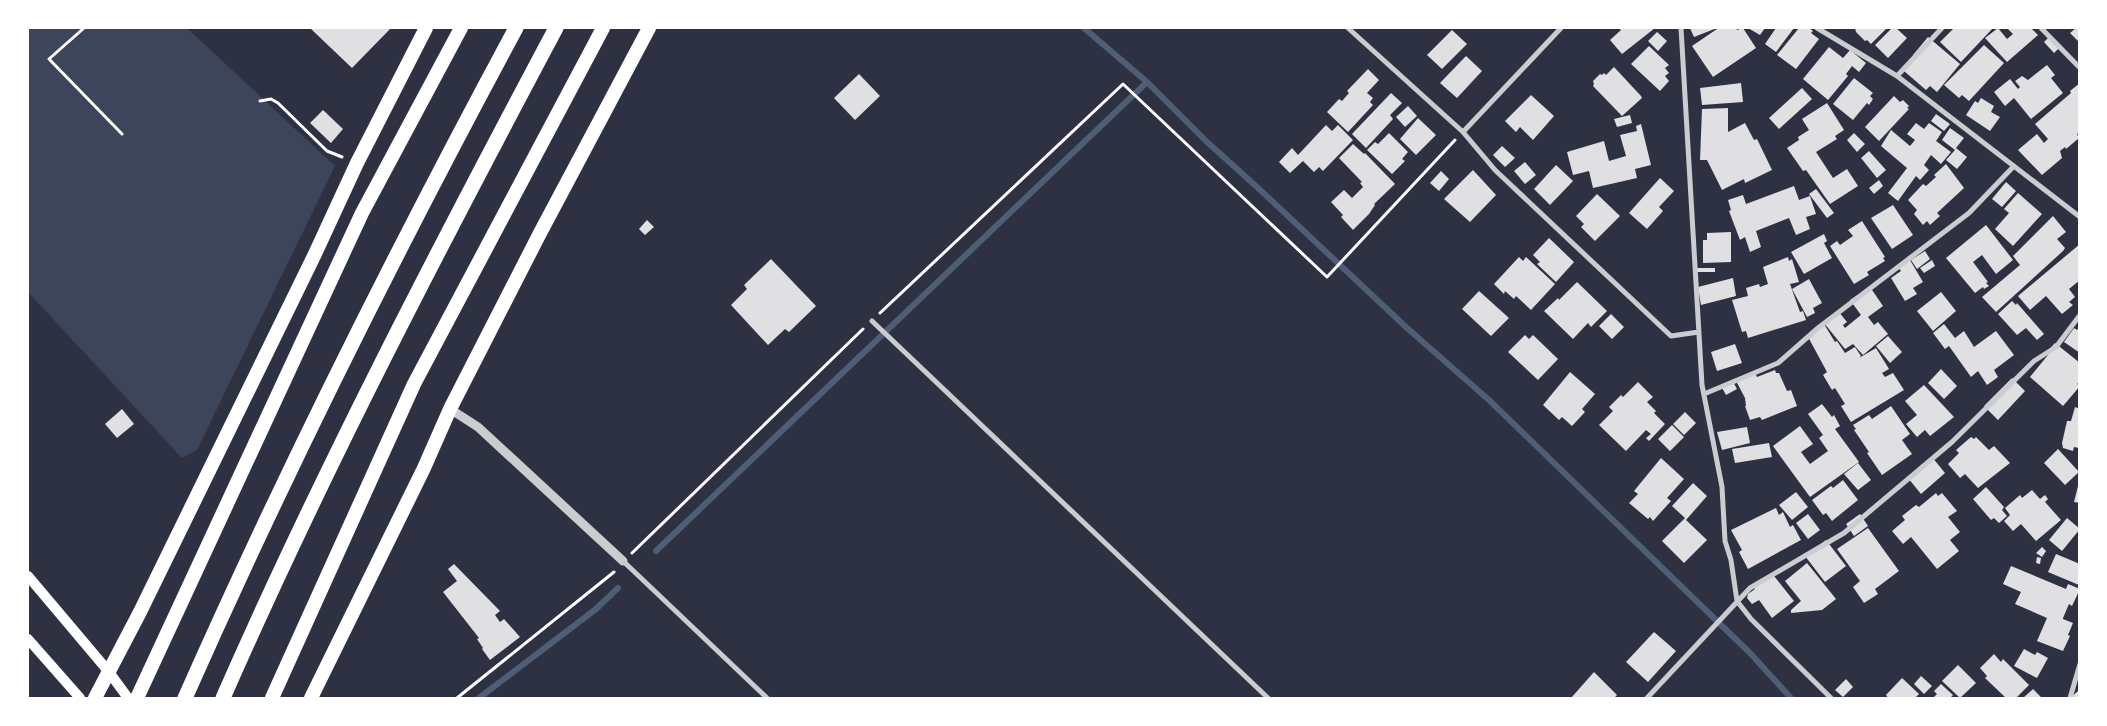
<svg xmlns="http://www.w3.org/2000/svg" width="2107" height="726" font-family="'Space Grotesk',sans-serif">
<rect width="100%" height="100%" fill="#2d3142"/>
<path fill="#3c4559" d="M28,28h159l148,138 -138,284 -15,8 -154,-166z"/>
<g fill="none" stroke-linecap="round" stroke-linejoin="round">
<path stroke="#4f5d75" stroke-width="6" d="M1084,28l63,54 59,59 51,46 150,141 82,72 261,253 41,45
M656,551l491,-469
M479,698l117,-89 22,-21"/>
</g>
<path fill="#e0e0e3" d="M310,28h81l-39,40z
M1618,28h37l-33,26 -12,-14 11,-10z
M1690,28h27l-23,9z
M1717,28h19l1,2 6,-2 13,20 -43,29 -21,-31 25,-17z
M1748,28h17l-5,7z
M1776,28h18l-18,24 -11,-8z
M1799,28h10l4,3 -2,2 8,6 -23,30 -19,-14z
M1855,28h32l-16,16 -4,-4 -2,1 -9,-9z
M1892,28h4l11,10 -19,20 -13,-13z
M1954,28h39l-32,34 -21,-20z
M1998,28l9,11 6,-5 -5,-5 2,-1h21l7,7 -31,27 -22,-24z
M2076,28h4v15l-10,-10z
M1452,30l15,14 -25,25 -15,-14z
M1657,32l10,9 -9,10 -10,-10z
M1928,37l32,27 -23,28 -7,-6 -4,4 -22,-19 12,-14 -3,-2z
M2049,37l10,11 -5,5 -10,-11z
M1984,45l20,18 -35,38 -7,-6 -3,3 -15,-13z
M1649,46l20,19 -4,3 4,5 -4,3 4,5 -9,10 -29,-27z
M1829,47l14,11 7,-8 16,13 -7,9 -7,-6 -6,8 2,2 -20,24 -25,-21z
M1466,56l16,15 -25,27 -17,-15z
M2047,65l8,10 -4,3 12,15 -32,26 -17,-21 -9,8 -11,-14 16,-13 8,10 2,-2 -5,-6 7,-5 6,4z
M1614,67l27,29 1,2 -20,18 -29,-30 1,-2 -1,-3 7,-7 2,1 2,-2 2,2z
M1368,69l11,11 -12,13 6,5 -3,4 3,3 -25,27 -21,-20 12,-13 3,2 7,-8 -2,-2z
M859,74l21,22 -25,24 -21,-22z
M1854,78l19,15 -3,3 3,3 -4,6 -2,-2 -14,17 -20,-16z
M1741,83l2,19 -41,3 -2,-17z
M2080,83v49l-3,2 2,4 -13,11 -1,-2 -5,4 2,7 -20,17 -24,-25 19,-16 7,9 4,-4 -13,-15 36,-31 -1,-2z
M1802,88l10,11 -33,30 -10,-11z
M1391,93l11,10 -12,12 3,4 -27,29 -14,-14z
M1531,95l23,21 -21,24 -13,-13 -4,5 -11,-11z
M1894,96l6,6 3,-2 6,6 -2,2 2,1 -30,32 -14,-14z
M1981,98l13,8 -3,6 9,5 -10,14 -24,-16 9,-14 3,2z
M1827,103l17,27 -9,6 2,3 -21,13 17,26 14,-9 11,17 -28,18 -24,-34 -3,1 -16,-23 12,-8 -1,-3 11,-7 -7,-11z
M1408,106l9,10 -12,11 -9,-10z
M1728,108v24l17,-9 9,17 3,-1 15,31 -27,13 -1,-4 -22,11 -15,-30h-7l2,-51z
M323,110l20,19 -12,14 -21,-20z
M1936,114l14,10 -6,7 -13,-10z
M1630,115l2,8 -15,4 -3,-8z
M1418,118l18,17 -20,20 -16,-16z
M1916,123l8,6 5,-6 13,9 -6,9 15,11 -10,12 -10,-9 -7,10 5,5 -9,10 -4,-4 -18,25 -10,-8 19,-25 -26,-22 10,-16 19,16 5,-6 -8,-6z
M1641,124l10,41 -16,4 2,9 -44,10 -4,-17 -16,4 -6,-23 37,-11 5,20 17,-5 -6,-21 17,-4 -1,-5z
M1326,125l6,6 6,-6 15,15 -30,31 -4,-4 -5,5 -11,-11 -13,12 -11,-11 13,-14 6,7z
M1950,128l14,10 -8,10 11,9 -10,12 -11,-9 9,-10 -13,-10z
M1389,133l19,19 -6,7 3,2 -13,13 -25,-24 8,-8 3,2z
M1854,133l11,11 -8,8 -10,-12z
M1353,144l11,10 1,-1 30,31 -21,20 1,1 -6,9 -16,16 -12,-13 2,-2 -12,-13 13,-12 8,8 11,-11 -3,-4 2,-1 -23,-24z
M1502,146l13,12 -10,9 -12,-12z
M1869,151l17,19 -9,8 -16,-20z
M1525,162l11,13 -11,9 -11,-13z
M1946,164l18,24 -27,25 3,3 -10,9 -3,-4 -4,4 -9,-11 3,-4 -9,-10 15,-16 3,2 10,-9 -2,-2z
M1556,165l17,16 -23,24 -16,-16z
M1473,170l23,25 -26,27 -26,-23z
M1441,171l8,8 -10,12 -9,-8z
M1660,178l14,13 -15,16 4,4 -16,18 -18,-16z
M1879,180l4,6 -9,8 -5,-6z
M2006,182l10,9 -14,16 -10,-8z
M1794,186l5,14 11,-4 6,18 -10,3 4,12 -14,6 -7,-17 -33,13 5,16 -11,5 -5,-15 -5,3 -11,-29 2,-1 -3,-10 15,-5 3,9z
M1816,189l18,24 -7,5 -18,-24z
M2018,193l24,21 -29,32 -18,-17 14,-16 -5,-4z
M1597,194l23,22 -25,25 -14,-14 3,-3 -8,-8z
M1893,205l20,30 -21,14 -21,-31z
M2053,216l13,16 -9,7 8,9 -2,3 -67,61 -14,-15 38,-32 -7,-9z
M647,220l7,7 -9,8 -6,-6z
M1862,221l23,36 -2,1 2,3 -18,11 2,3 -15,9 -24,-38 7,-5 3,4 13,-9 -5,-6z
M1986,225l27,35 -17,14 -14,-19 -9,7 15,20 -2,1 3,3 -5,3 -1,-2 -8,6 -29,-35z
M1731,232v30l-28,1v-23h4v-7z
M1824,234l3,7 -3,2 8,15 -28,16 -13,-22z
M1549,238l25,24 -18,20 -19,-18 3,-2 -7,-7z
M2080,244v36l-11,9 6,8 -6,5 4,3 -11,9 -16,-18 -16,14 -12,-14z
M1925,251l5,8 -13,10 -6,-9z
M1519,257l4,4 3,-4 29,27 -24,26 -15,-14 -2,3 -9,-8 -1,3 -10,-10z
M1788,257l1,4 3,-2 7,23 -9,2 10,28 3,-1 3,9 -58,18 -2,-7 -4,1 -10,-32 16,-4 -2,-8 13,-4 1,3 8,-3 -5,-17z
M771,259l45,47 -27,26 -4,-3 -17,16 -37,-40 16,-16 -3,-4z
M1910,260l13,22 -10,6 4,6 -12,7 -14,-23 10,-7 -3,-4z
M1932,260l3,6 -11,7 -4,-5z
M1697,268h18v4h-18z
M1733,278l3,18 -35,9 -3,-18z
M1809,279l13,24 -9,5 2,5 -8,4 -15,-28z
M1577,282l30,29 -16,16 -3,-4 -15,16 -29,-28 14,-13 1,2z
M1870,287l13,19 -15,11 6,8 4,-3 10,12 -25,21 -10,-11 -8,5 -21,-26 14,-12 9,11 -4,3 2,3 16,-13 -11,-15z
M1479,291l30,27 -18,18 -29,-27z
M1941,292l15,19 -23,20 -16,-20z
M2012,301l4,4 1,-2 27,31 -7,6 -11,-12 -9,7 -19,-21z
M1611,314l13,13 -12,12 -13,-13z
M1824,324l11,18 2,-1 8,12 10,-6 6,9 -2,2 17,-10 13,21 -7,4 3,4 8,-4 11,17 -53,32 -10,-16 4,-2 -10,-16 -3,2 -9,-15 4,-3 -20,-37z
M1944,324l11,14 9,-7 10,16 22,-16 18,24 -20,15 4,7 -11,8 -9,-14 -7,6 -22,-31 -4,3 -12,-16z
M2080,326v27l-16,-11 10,-14 3,2z
M1525,335l4,4 4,-4 25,24 -20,21 -30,-28z
M1888,336l14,16 -12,11 -14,-17z
M2055,343l25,20v18l-3,3 3,2 -17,20 -33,-29 18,-22 -2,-2z
M1735,344l7,19 -25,8 -6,-19z
M1941,369l16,17 -13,13 -16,-16z
M1775,370l1,3h3l8,18 4,-1 6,16 -35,14 -2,-3 -10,3 -5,-14h1l-1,-8 -10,-19 19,-8 3,6z
M1570,372l25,22 -13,15 3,3 -13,14 -10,-9 -3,3 -16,-15z
M2012,378l13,13 -27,29 -14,-14z
M1732,380l5,9 -11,6 -5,-9z
M1638,382l15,15 -6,5 9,9 -2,2 11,11 -16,17 -3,-3 5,-4 -5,-4 -20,21 -27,-26 14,-14 -4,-4 12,-12 2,2z
M1924,385l30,32 -24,19 -5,-6 -8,7 -11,-13 11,-9 -12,-14z
M1822,404l10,13 2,-2 6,11 -5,3 24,33 -49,35 -37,-51 27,-20 13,18 -12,8 9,12 18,-13 -9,-13 4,-3 -15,-21z
M1891,406l19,28 -8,6 10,14 -30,21 -15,-22 2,-1 -15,-22 2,-1 -3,-4 16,-10 3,4z
M2075,407l5,2v36l-1,3 -5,-1 -1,4 -10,-3 -1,-5 5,-22h4z
M122,409l12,15 -17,14 -12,-14z
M1685,412l11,11 -12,12 -11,-11z
M1672,425l12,12 -14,14 -12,-12z
M1747,427l3,16 -28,7 -5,-18z
M1971,437l3,2 2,-2 13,13 5,-4 16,17 -32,25 -13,-14 -5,4 -12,-14 11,-11 -3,-3z
M1769,443l3,14 -37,6 -3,-14z
M2058,449l21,23 -14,13 -21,-22z
M1932,457l13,16 -24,21 -13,-16z
M1661,458l23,21 -17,19 4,3 -18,20 -3,-4 -2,2 -19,-16 9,-9 -4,-3z
M1858,463l13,17 -13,10 -14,-16z
M1843,480l15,20 -26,21 -6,-8 -3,2 -11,-15 19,-14 2,2z
M2079,482h1v21l-6,-1z
M1693,483l14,13 -21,24 21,20 -23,23 -22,-22 23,-23 -13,-12z
M1986,487l18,20 -2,3 5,6 -8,7 -5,-5 -3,2 -18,-21z
M2032,490l8,9 5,-4 3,4 -3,3 16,18 -25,21 -15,-17 -8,7 -9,-10 6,-6 -5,-7 15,-13 2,3z
M1796,492l12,15 -16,13 -13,-15z
M1936,493l2,3 4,-3 15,18 -9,6 12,15 -10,8 9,11 -22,18 -26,-32 -8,7 -11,-13 13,-11 -3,-4 14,-11 3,2z
M1776,508l3,7 4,-3 7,15 3,-2 8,15 -53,29 -9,-17 3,-2 -11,-20z
M1808,514l12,16 -12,9 -12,-16z
M1860,514l8,12 -14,10 -8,-12z
M2067,518l13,11 -18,22 -13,-11z
M1868,528l31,43 -24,18 3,5 -14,9 -11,-16 7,-6 -23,-32z
M1826,540l20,26 -21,16 -20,-26z
M2042,547l4,4 -4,6 -6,-4z
M2056,554l24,10 -1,21 -31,-13z
M2037,557l4,1 -1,6 -4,-1z
M1807,563l29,36 -14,11 -31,3v-3l10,-9 -16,-20z
M454,564l46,47 -5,4 5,7 4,-3 16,18 -30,23 -8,-11 1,-1 -6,-9 2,-1 -36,-46 14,-11 -9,-12z
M2011,566l55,23 2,-5 12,5 -8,17 -3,-2 -6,14v1l10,4 -5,12 2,1 -7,15 -26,-10 10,-23 -32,-14 6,-12 -18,-8z
M1774,576l20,25 -22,17 -13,-18 -7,4 -5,-6 1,-4 7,-5 -1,-1z
M1654,632l22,19 -28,31 -22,-20z
M2024,649l11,6 2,-3 11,6 -11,20 -23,-12z
M1994,654l7,8 2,-3 26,26 -13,13h-10l-21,-20 2,-2 -7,-8z
M1958,665l18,18 -16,15 -18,-17z
M1594,672l23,23 -3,3h-43z
M1921,676l11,10 -8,8 -10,-10z
M1902,678l17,16 -4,4h-27l-2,-3z
M1846,679l7,8 -10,10 -8,-7z
M1941,684l12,11 -3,3h-17l4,-4 -3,-3z
M2033,689l9,9h-19l9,-8z
M2078,691l2,7h-10z"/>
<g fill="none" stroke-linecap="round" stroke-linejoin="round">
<path stroke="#fff" stroke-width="3" d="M84,28l-35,31 73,75
M260,101l11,-2 7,4 49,48 15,6
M880,313l243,-229 204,193 128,-137
M632,553l231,-224
M457,698l157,-126"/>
<path stroke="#caccd0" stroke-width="5" d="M1348,28l115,104 98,-104
M1681,28l21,357 20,102 3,54 6,19 6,41 14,18 80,79
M1817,28l80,48 183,141
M2041,28l39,40
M1897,76l45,-48
M1463,132l32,38 176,166 28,-4
M872,321l396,377
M1704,394l74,-31 40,-35 151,-115 45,-47
M623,561l144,137
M1647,698l103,-110 94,-55 108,-91 82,-81 22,-14 24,-32
M2070,698l10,-34"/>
<path stroke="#caccd0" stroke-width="9" d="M450,409l28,18 145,134"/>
<path stroke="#fff" stroke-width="10" d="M28,576l81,96 19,26
M28,639l52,59"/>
<path stroke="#fff" stroke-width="14" d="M95,698l45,-86 174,-356 43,-93 69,-135
M137,698l225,-485 99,-185
M272,698l142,-314 189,-356
M311,698l113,-230 26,-59 89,-174 110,-207"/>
<path stroke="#fff" stroke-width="15" d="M185,698c101,-228 213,-451 331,-670
M223,698c100,-228 216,-450 333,-670"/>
</g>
<rect width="2107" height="726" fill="none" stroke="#ffffff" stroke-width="58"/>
</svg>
